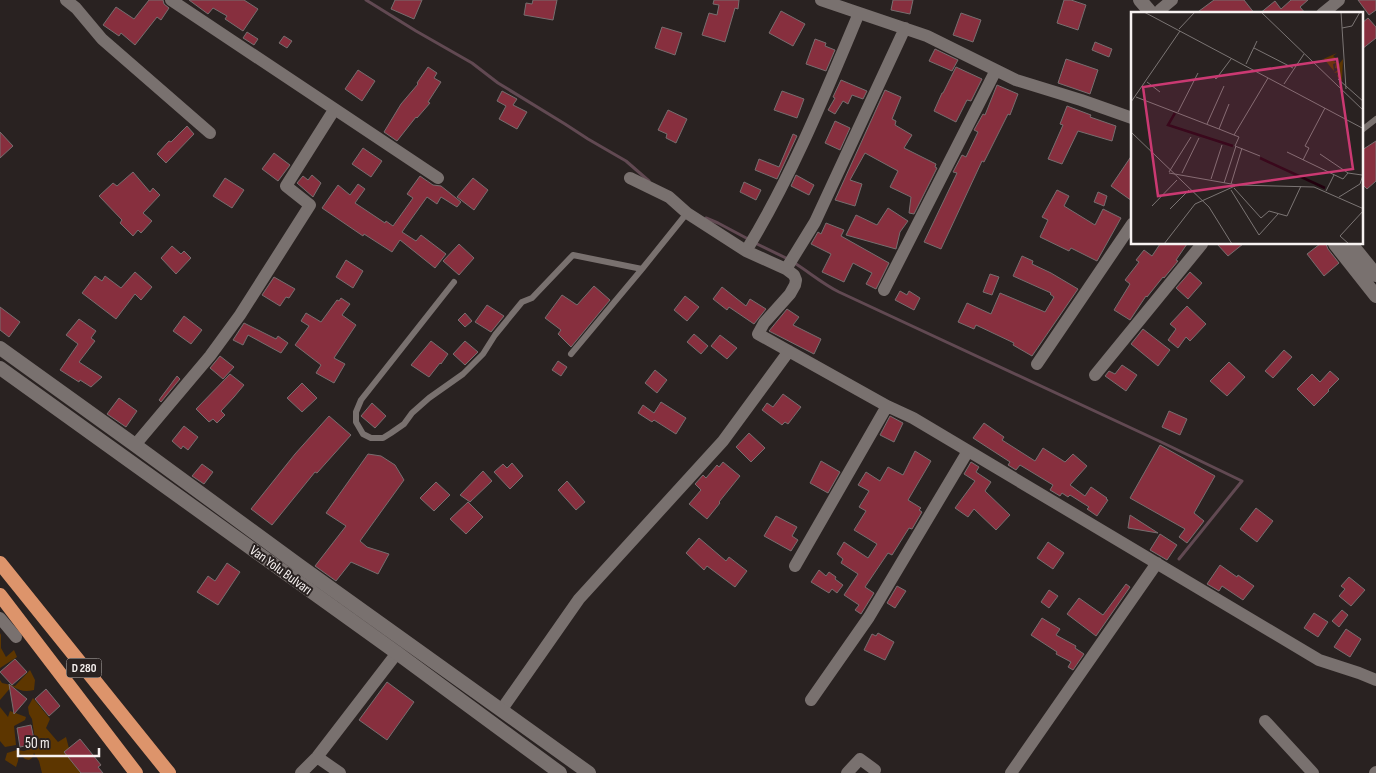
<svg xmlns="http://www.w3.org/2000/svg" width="1376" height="773" font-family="'Sofia Sans Condensed',sans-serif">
<rect width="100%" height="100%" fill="#292221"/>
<path fill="#5d3600" d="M0,633l1,2v13l5,9 8,-7 3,7 -17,11z
M30,670l5,10 -1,10c-9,2 -14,1 -22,-4l-12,14v-20l2,3 13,3z
M33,698l17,21 -4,9 12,14 8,-5 5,19 12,17h-41l-3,-12 -5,-8 -2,5 -3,2 -4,-1 -6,-6 -1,8 -2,6 -11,-7 2,-7 10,-3 7,1 12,-4 -4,-28 -3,-5 -1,-7z
M0,707l8,10 2,-6 16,6 -1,3 -11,6 2,19 -11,2 -5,-6z"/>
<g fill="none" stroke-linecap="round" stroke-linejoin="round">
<path stroke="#614952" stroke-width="3" d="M366,0l50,31 56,32 26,20 67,41 23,15 38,22 23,20
M706,218l12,5 32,17
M755,243l33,16
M793,262c16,10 30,22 46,30l320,149 83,40 -63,78"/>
</g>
<path fill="#872f3e" stroke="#776e6f" d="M149,0h14l1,4 5,4 -8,12 -4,-3 -22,28 -14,-12 -2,3 -16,-11 13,-18 18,12z
M189,0h55l14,9 -15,22 -18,-12 2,-3 -14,-8 -5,6z
M395,0h27l-8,19 -23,-10z
M533,0h24l-4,20 -29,-5 2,-12 6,1z
M714,0h25l-1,9 -3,-1 -10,34 -23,-7 7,-22 8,2 2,-10 -6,-1z
M893,0h20l-3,14 -19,-4z
M1064,0h7l15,5 -8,25 -21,-7z
M1214,0h30l11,14h-60z
M1291,0h17l-8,7 6,7h-47l16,-13 6,8z
M1358,0h18v10l-7,5z
M781,11l24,13 -12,22 -24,-13z
M961,13l20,7 -8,22 -20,-7z
M1368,18l8,9v11l-14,11v-26z
M662,27l20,6 -7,22 -20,-7z
M247,32l11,7 -4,6 -11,-7z
M284,36l8,5 -5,7 -8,-5z
M815,39l11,4 -1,3 10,4 -9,21 -20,-7z
M1095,42l17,7 -3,8 -17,-7z
M935,49l23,11 -6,11 -23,-10z
M1066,59l32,11 -8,24 -32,-11z
M428,67l9,6 -3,5 7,4 -13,20 2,1 -13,15 -1,-1 -19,24 -13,-9 17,-28 17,-20 -1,-1z
M956,67l26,12 -11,22 -4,-1 -11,22 -22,-11 8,-18h1z
M358,70l17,11 -13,20 -17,-12z
M841,80l26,11 -4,8 -11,-4 -4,9 -5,-3 -8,13 -7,-4 7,-12 -2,-1z
M997,85l21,9 -8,21 -2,-1 -24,48 -2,-1 -41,88 -17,-7 33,-69 -4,-1 9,-17 4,2 12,-25 -4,-2 9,-16 2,1z
M885,90l16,7 -9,22 4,2 -1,4 17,10 -8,13 32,16 -1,3 2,1 -23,46 -5,-1 2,-16 -21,-10 8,-16 -33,-18 -15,27 12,4 -7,22 -20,-6z
M502,91l15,8 -4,6 14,7 -10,17 -18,-10 7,-13 -9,-5z
M782,91l22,8 -7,19 -23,-8z
M1067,106l24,9 -1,2 26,9 -4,15 -34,-10 -16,33 -14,-5 15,-34 -3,-1z
M668,110l19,9 -11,24 -10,-5 1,-4 -9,-4z
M835,121l15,7 -10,22 -15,-7z
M187,126l7,8 -28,29 -9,-9 12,-13 2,1z
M0,132l13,14 -13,12z
M793,134l4,2 -20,43 -22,-9 4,-11 20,8z
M1376,141v40l-9,8 -5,-5v-34z
M363,148l19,13 -11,16 -19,-13z
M274,153l16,12 -12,16 -16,-12z
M1132,155v46l-21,-15z
M133,172l17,20 3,-4 7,7 -17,18 9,8 -11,12 -3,-3 -5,6 -13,-13 2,-3 -23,-24 14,-13 4,3z
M312,175l9,8 -8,14 -16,-14 6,-7 5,4z
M796,175l18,10 -5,10 -18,-9z
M420,176l13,9 8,1 20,16 -4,5 -16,-10 -4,7 -10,-7 -25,35 14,9 5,-6 25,19 -11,14 -35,-28 -8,12 -28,-18 -1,2 -41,-28 16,-23 12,10 8,-11 7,5 -10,14 30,20 1,-2 7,5 20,-28 -6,-4z
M225,178l19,12 -12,18 -19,-12z
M473,178l15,12 -14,20 -17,-13z
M744,182l17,8 -5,10 -16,-8z
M1057,190l12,6 -5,10 31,19 8,-16 18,9 -24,43 -26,-13 -2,3 -29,-14 8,-17 -6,-3z
M1098,192l9,4 -3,10 -10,-4z
M888,208l20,13 -8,11 -4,17 -50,-14 10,-20 21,10z
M826,223l18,7 -3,6 48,27 -13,26 -10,-5 6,-11 -19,-10 -9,19 -22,-10 9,-18 -20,-10 7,-12 3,2z
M459,244l15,14 -15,17 -16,-14z
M1160,244h27l-11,16 2,1 -14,17 -1,-1 -16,20 -1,-1 -16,24 -16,-10 16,-26 -5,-4 14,-18 -3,-2 8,-10 8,6z
M1217,244h26l-15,12z
M1320,244h6l2,5 11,14 -15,13 -17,-22z
M172,246l9,8 3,-3 7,7 -15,16 -15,-16z
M1022,256l11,5 -1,3 19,9 27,16 -46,67 -19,-11 1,-2 -38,-18 -2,4 -16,-7 9,-19 24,11 9,-21 45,19 9,-15 -4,-3 1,-1 -38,-17z
M346,260l17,11 -10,17 -17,-11z
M135,272l17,15 -11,13 -6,-6 -19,25 -34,-26 13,-17 7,5 3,-5 16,12z
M1190,272l12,11 -14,16 -12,-11z
M990,274l9,3 -7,18 -9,-3z
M274,277l21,12 -6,9 -3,-1 -6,9 -18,-11z
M594,286l16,14 -39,47 -13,-13 3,-4 -16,-12 17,-23 15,10z
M722,287l24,19 4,-7 16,10 -12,15 -25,-17 -2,3 -14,-11z
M900,291l7,4 2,-4 11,7 -6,12 -19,-10z
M685,296l14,11 -12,14 -13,-11z
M341,298l9,6 -8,11 14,10 -22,33 11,6 -11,19 -18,-10 5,-8 -26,-20 14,-19 -8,-5 5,-8 15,9 16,-22 2,1z
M487,305l17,11 -13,16 -16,-10z
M1187,306l19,18 -16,17 -4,-4 -8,11 -10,-8 8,-11 -6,-5z
M0,307l20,15 -11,15 -9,-7z
M787,309l12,8 -6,8 28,14 -7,15 -45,-23z
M465,313l7,8 -7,6 -7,-7z
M184,316l18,14 -11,14 -18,-13z
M79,319l17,12 -5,7 4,3 -16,21 23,15 -11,10 -11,-7 -1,2 -19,-12 18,-26 -12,-9z
M244,323l32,16 2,-3 10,7 -7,10 -33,-18 -5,10 -10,-5z
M1143,329l27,21 -12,16 -27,-22z
M694,334l14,12 -7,8 -14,-12z
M720,335l17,13 -10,11 -16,-13z
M431,341l17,13 -7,10 -1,-1 -11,14 -18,-12z
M465,341l13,11 -13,13 -12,-11z
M1284,350l8,7 -19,21 -8,-7z
M220,356l14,11 -11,12 -13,-11z
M558,361l9,6 -6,9 -9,-6z
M1229,362l16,15 -18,19 -17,-15z
M1122,365l15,10 -11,16 -21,-15 4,-5 6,3z
M655,370l12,10 -10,13 -12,-10z
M1330,371l9,8 -11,11 1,1 -15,15 -17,-17 15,-15 8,8z
M230,374l14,11 -10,12 -13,14 4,4 -8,8 -4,-4 -4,3 -13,-13z
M177,376l3,3 -19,23 -2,-2z
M302,383l15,15 -15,14 -15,-14z
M783,394l18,13 -13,17 -3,-2 -3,3 -20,-15 5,-7 6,4z
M119,398l18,13 -11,16 -19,-13z
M661,402l25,16 -10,16 -22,-14 -2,2 -14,-9 5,-8 11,8z
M372,403l14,13 -11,12 -14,-12z
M1169,411l18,8 -7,16 -18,-8z
M329,416l22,19 -34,38 -2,-1 -43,53 -21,-16 44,-55z
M890,416l13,7 -9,19 -14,-7z
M984,423l20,14 -2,3 33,21 8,-13 22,14 8,-8 14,12 -17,19 15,11 6,-9 16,11 -1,1 2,1 -11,16 -10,-7 2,-2 -19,-12 -2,2 -6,-4 -2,3 -10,-6 3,-5 -33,-20 -4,5 -8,-5 2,-3 -37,-24z
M184,426l14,11 -10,13 -5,-4 -2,3 -9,-8z
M749,433l16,15 -14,14 -15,-15z
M1160,445l55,31 -21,37 10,8 -17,22 -8,-6 6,-8 -55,-31z
M915,451l16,10 -23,39 13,8 -2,2 3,2 -10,17 -3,-1 -17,27 -4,-2 -23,34 9,6 -13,21 -6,-4 4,-5 -15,-10 14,-21 -17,-11 2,-4 -6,-5 7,-12 24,16 9,-14 -23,-14 12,-19 -7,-4 10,-16 -11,-6 8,-13 14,9 8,-14 15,8z
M368,454l13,2 14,9 9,15 -44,61 7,6 22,7 -11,20 -27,-12 -15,19 -21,-15 31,-40 -20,-13z
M821,461l19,11 -12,21 -18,-10z
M723,462l17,14 -21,26 1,1 -13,16 -18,-15 12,-14 -6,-6 8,-9 3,3 11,-13 2,2z
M971,462l8,5 -3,5 15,10 -6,9 25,24 -14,15 -22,-21 -6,8 -13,-9 20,-27 -11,-7z
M512,463l11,13 -13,13 -16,-17 9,-8 4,4z
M202,464l11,8 -9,12 -12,-8z
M483,471l9,10 -22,21 -10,-7z
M567,481l18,21 -9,8 -18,-20z
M436,482l14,13 -16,16 -14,-13z
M468,502l15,15 -17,17 -16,-15z
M1256,508l17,13 -16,21 -17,-13z
M1130,515l28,18 -30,-5z
M776,516l21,11 -5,9 6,4 -7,11 -27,-15z
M1160,534l17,11 -10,15 -17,-10z
M699,538l27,23 3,-4 18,14 -12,16 -28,-21 -3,4 -18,-17z
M1048,542l16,11 -11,16 -16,-11z
M227,563l13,9 -22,33 -21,-13 11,-16 7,5z
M1220,565l17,12 1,-2 16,11 -11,14 -21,-14 -3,5 -12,-7z
M819,570l7,6 3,-4 7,5 -1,2 8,6 -6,8 -5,-4 -3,4 -18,-11z
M1349,577l16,13 -14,16 -12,-10 6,-7 -4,-3z
M1126,584l4,3 -34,49 -29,-22 12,-16 24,17z
M897,586l9,5 -11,17 -8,-5z
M1049,590l9,6 -9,12 -8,-6z
M1342,610l6,5 -9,12 -7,-6z
M1314,613l14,9 -10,15 -14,-9z
M1042,618l18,11 -4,6 20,11 -1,2 9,6 -11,16 -5,-3 3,-5 -15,-8 1,-2 -26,-17z
M1346,629l15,10 -11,18 -16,-10z
M878,633l16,9 -9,18 -21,-10 8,-16 4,2z
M15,659l12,13 -15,13 -12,-13z
M387,682l27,20 -27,38 -28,-20z
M9,684l18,15 -13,15z
M46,689l14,17 -11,10 -14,-17z
M31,725l4,19 -15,3 -3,-19z
M80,739l21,26 -3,2 5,6h-22l-17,-21z"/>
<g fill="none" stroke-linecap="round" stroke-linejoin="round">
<path stroke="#79716f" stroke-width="6" d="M1362,130l14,-11
M454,282l-93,118 -5,12v10l7,12 8,4h12l8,-5 13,-9 8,-11 17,-15 34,-24 20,-20 12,-19 27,-33 10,-4 41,-43 69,14 45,-56
M571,354l71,-85"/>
<path stroke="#79716f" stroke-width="12" d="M66,0l10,8 26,31 108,94
M171,0l267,178
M821,0l106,36 89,44 65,20 51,18
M1160,10l12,-10
M1322,14l17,-14
M630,178l39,19 18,16 59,38 40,18 8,6 2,5 -1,5 -5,9 -26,29 -6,11 129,72 -92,160
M746,251c46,-75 79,-157 113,-238
M786,269l29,-47 90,-194
M884,290l112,-220
M1037,364l95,-140
M1095,375l107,-131
M887,406l26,12 406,242 40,13 17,7
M135,445l75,-89 30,-41 70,-110 -24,-19 48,-76
M0,618l16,19
M811,700l58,-83 99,-166
M502,709l77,-110 144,-158 66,-90
M1265,721l48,52
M317,757l23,16
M301,773l16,-16 80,-104
M847,773l13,-14 15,11
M1011,773l146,-210
M1375,773l1,-1"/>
<path stroke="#79716f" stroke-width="14" d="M1140,0l12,14
M1335,244l41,52
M1351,244l25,31"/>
<path stroke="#79716f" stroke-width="14" d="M0,348l135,97 165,121 289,207
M0,368l397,285 163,120"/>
<path stroke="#dd946b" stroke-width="14" d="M0,563l169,210
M0,595l136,178"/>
</g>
<g text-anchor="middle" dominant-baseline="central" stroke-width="4" stroke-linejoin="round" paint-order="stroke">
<rect fill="#292221" stroke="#b9b4b3" stroke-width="1" x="66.5" y="658.5" width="35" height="19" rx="4"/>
<g font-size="12" font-weight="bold" fill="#f7f2f1">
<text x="84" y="668">D 280</text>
</g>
<g font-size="14" fill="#f7f2f1" stroke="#292221">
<text transform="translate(281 570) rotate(36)">Van Yolu Bulvarı</text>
</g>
</g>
<g transform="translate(1131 12)">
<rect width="232" height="232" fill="#292221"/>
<path d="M206,41l-4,3 4,3 -5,1 7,4 4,-5 -1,22 -5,-5 2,-4 -5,1 5,-4 -4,-1 1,-5 -3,1 1,7 -10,-12 -3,1z" fill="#5d3600"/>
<path fill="none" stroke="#21000e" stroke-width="2.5" d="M44,101l-7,12 65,21M129,146l65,30"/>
<path fill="none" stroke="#7b7574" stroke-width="1" d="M13,0l220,117M130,0l103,99M210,0l5,77M211,16l10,-2 8,-14M48,17l16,-17M123,36l39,20M115,52l11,-23M83,65l2,2 15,-20M207,67l26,23M16,70l13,10M153,72l20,-30M5,85l83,32M0,90l49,-71M98,92l-10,25 20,8 -4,9 25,10M47,100l20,-39M76,112l17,-38M0,120l78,75 23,37M103,123l34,-57M156,140l56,27 5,-6 14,2M189,142l28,19M172,148l6,-12 -4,-2 20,-38M38,160l22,-35M38,161l68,12 77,2 50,22M51,161l17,-35M80,167l11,-34M93,171l12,-37M100,172l11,-36M103,176l27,30 8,-7 18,5 14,-30M100,178l28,45 19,-21M195,179l8,-16M208,185l21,-13 3,-9M21,194l25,-26M39,197l19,-19M33,232l31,-40 40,-18M218,232l-9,-8 24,-26"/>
<path fill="#ca3972" fill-opacity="0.15" stroke="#ca3972" stroke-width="2.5" d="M206,47l16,110 -195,27 -15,-109z"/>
<rect width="232" height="232" fill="none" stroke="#f7f2f1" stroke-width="2.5"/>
</g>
<path d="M18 748v8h81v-8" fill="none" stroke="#f7f2f1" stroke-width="2.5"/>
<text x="25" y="748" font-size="15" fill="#f7f2f1" stroke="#292221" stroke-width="4" paint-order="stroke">50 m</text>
</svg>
